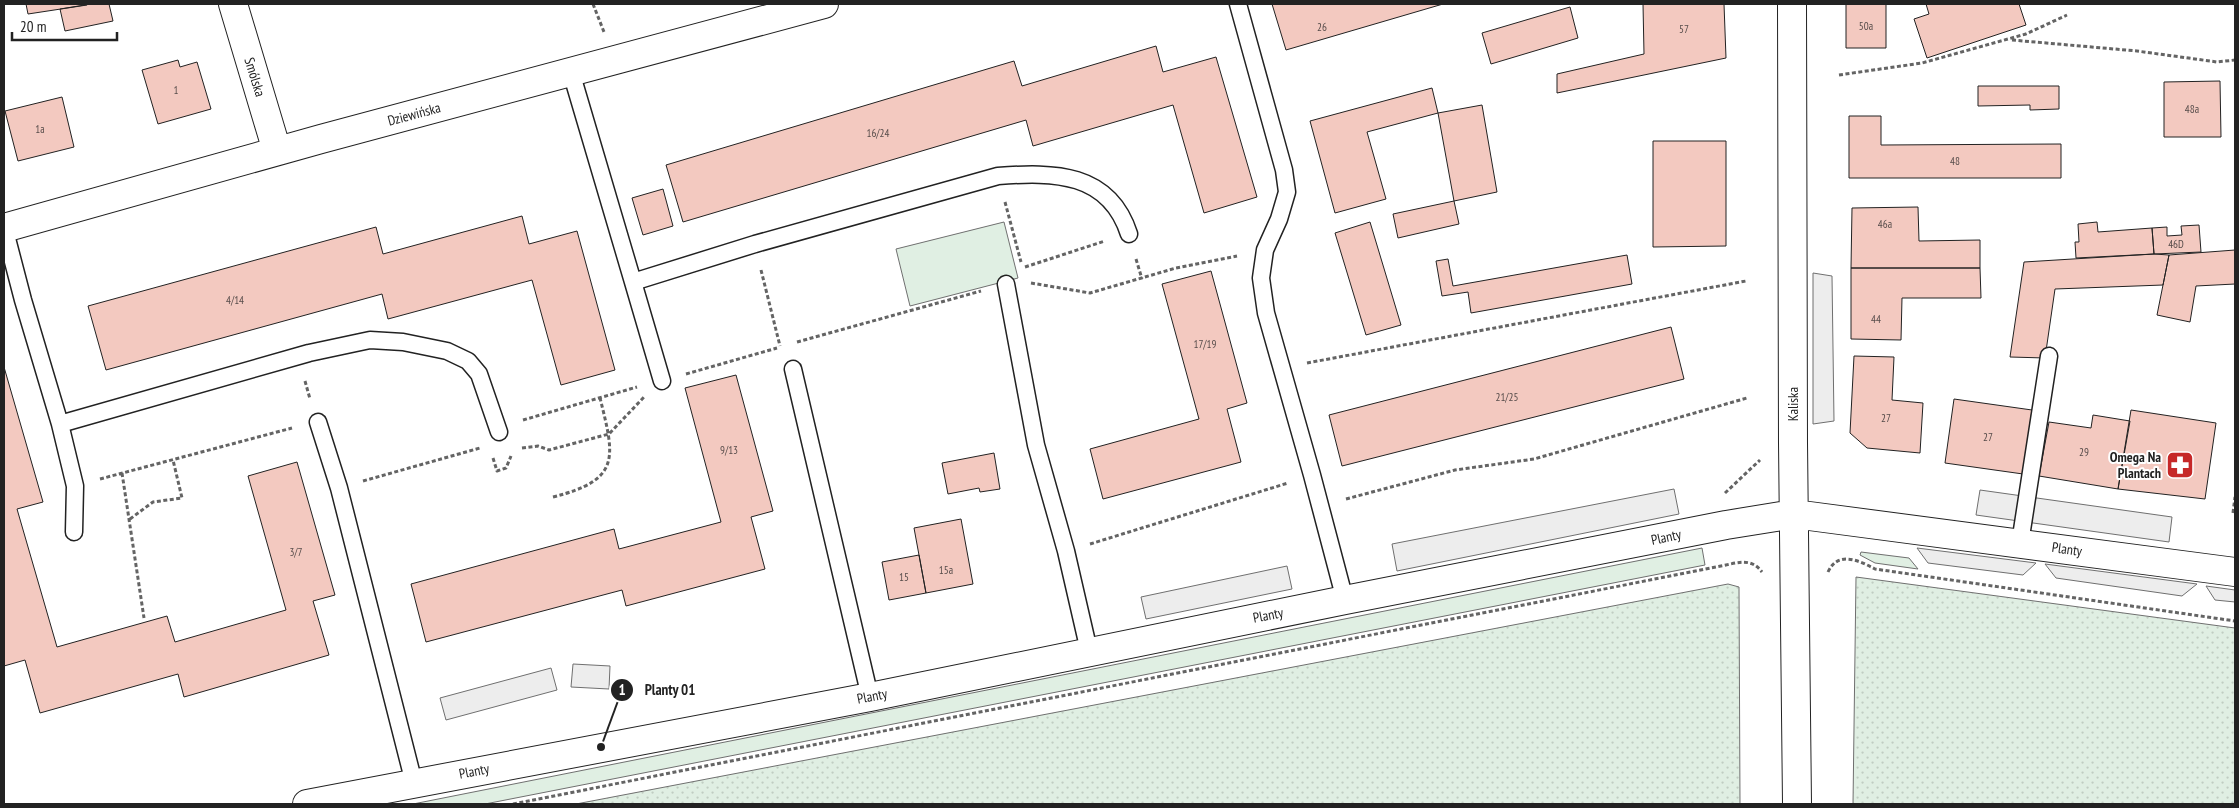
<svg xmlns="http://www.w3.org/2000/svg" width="2239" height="808" font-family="'PT Sans Narrow',sans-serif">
<defs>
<pattern id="garden-dots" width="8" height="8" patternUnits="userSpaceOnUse" patternTransform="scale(1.25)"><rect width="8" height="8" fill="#e0efe3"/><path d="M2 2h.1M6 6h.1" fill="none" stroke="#c0cdc2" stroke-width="1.8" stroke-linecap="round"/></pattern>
</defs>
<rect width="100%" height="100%" fill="#fff"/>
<path fill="#e0efe3" stroke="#6f6f6f" d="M1004,222l14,56 -108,28 -14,-57z
M1702,548l3,17 -1220,239h-72z
M1861,552l48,6 9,11 -43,-6 -15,-8z"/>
<path fill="url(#garden-dots)" stroke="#6f6f6f" d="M1856,577l379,51v176h-382z
M1728,584l11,3 1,217h-1164z"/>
<path fill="#ededed" stroke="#6f6f6f" d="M1813,273l19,3 2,145 -21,3z
M1674,489l5,25 -282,57 -5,-27z
M1980,490l192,27 -3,25 -193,-27z
M1917,548l119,15 -13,12 -95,-12z
M2045,564l152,20 -15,12 -126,-18z
M1287,566l5,23 -146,30 -5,-22z
M2206,586l29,4v12l-20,-2z
M573,664l37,2 -1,23 -38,-2z
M551,668l6,22 -111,30 -6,-22z"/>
<path fill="#f3c9c0" stroke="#222" d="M26,4h61v1l-59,9z
M109,4l4,17 -48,10 -5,-22 31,-5z
M1272,4h171l-157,46z
M1643,4h81l2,54 -169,35v-19l87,-20z
M1846,4h40v44h-40z
M1926,4h93l7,21 -99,33 -13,-39 15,-5z
M1570,7l8,31 -87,26 -9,-31z
M1156,46l7,26 53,-15 41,140 -53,16 -31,-108 -140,41 -7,-26 -343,102 -17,-57 348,-104 8,25z
M178,60l2,7 17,-5 14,47 -53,15 -16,-54z
M2220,81l1,56h-57v-55z
M1978,86h81v23l-29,1v-5l-52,1z
M1432,88l6,25 -71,19 19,67 -51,14 -25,-92z
M62,97l12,50 -56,14 -13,-50z
M1482,105l15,87 -43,9 -16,-88z
M1849,116h32v29l180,-1v34h-212z
M1653,141h73v105l-73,1z
M663,189l10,37 -30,9 -11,-37z
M1454,201l5,23 -61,14 -5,-24z
M1918,207l1,34 61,-1v28h-129l1,-60z
M522,216l7,28 48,-13 38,139 -54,15 -29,-105 -144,39 -6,-25 -276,76 -18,-64 288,-79 7,27z
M1370,222l31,103 -35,10 -31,-102z
M2097,222l1,10 54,-4 2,26 -78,4 -1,-16h4l-1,-18z
M2199,225l2,27 -47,2 -2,-26 15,-1v9l15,-1 -1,-9z
M2235,250v34l-39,2 -6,36 -33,-7 12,-60z
M2154,254l15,1 -6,30 -108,4 -10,69 -35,-1 14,-95z
M1627,255l5,29 -161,29 -3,-21 -26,4 -6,-35 12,-2 5,27z
M1851,268h129l1,30h-79l-1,42 -50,-1z
M1211,271l36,132 -20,6 14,53 -138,37 -13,-50 109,-30 -37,-135z
M1671,327l13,52 -342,87 -13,-51z
M1854,356l40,1 -2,43 31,3 -3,50 -53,-5 -17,-15z
M4,367l39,135 -26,7 40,138 110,-31 8,26 111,-32 -38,-134 49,-14 38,133 -22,6 16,54 -145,42 -6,-23 -138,39 -15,-53 -21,6z
M736,375l37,136 -22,6 14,52 -139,37 -4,-16 -196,52 -15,-58 203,-55 5,20 102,-27 -36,-134z
M1954,399l78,11 -9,64 -78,-11z
M2131,410l85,13 -11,76 -87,-10z
M2093,415l37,6 -12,68 -79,-13 10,-54 42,6z
M994,453l6,36 -20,3 -1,-4 -31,6 -6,-31z
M961,519l12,65 -47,9 -12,-65z
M919,555l7,38 -37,7 -7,-38z"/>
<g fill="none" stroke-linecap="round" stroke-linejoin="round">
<g stroke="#222" stroke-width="19">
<path id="lane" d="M1238,4l46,166 3,22 -8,27 -14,31 -4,28 5,35 46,162 33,125
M571,72l62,210 122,-38 243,-68c56,-4 111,-4 131,58
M4,227l19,73 37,124 249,-71 61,-13 33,2 44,9 21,10 11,13 20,58
M633,282l29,99
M1006,284l30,161 30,106 23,100
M793,369l77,328
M318,422l21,66 75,295
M60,424l15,62 -1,46
M2020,543l29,-187"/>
</g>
<g stroke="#222" stroke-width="30">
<path id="street" d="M233,4l44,147
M4,228l317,-89 503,-135"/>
</g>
<g stroke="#222" stroke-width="30">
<path id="secondary" d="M1792,4l1,439 4,361
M307,804l563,-107 475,-97 381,-75 68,-11 441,58"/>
</g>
<path stroke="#646464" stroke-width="3" stroke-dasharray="4 2.5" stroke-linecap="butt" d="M593,4l11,28
M2012,40l125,11 80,11 18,-2
M1839,75l83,-12 104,-29 41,-19
M1005,202l16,60
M1136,259l6,20
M1025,267l80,-26
M761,270l19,76
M1031,283l59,10 86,-25 61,-12
M797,342l184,-51
M1307,363l439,-82
M686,374l91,-26
M305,381l5,18
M523,420l114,-33
M522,448l16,-2 11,4 60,-16 35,-37
M493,458l4,13 9,-3 5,-12
M122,473l22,145
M100,479l192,-51
M363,481l117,-33
M1725,493l35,-33
M553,497c68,-17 62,-39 47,-99
M1346,499l109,-29 79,-11 213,-61
M2233,513l2,-16
M130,519l23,-17 29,-4 -9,-38
M1090,544l198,-61
M1828,572c10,-22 32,-11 47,-3l360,52
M513,804l1208,-238c16,-3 30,-9 41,6"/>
<use href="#lane" stroke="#fff" stroke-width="16"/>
<use href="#street" stroke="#fff" stroke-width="28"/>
<use href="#secondary" stroke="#fff" stroke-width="28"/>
</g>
<defs>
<g id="pharmacy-square" transform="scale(1.4375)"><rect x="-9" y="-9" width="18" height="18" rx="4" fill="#c62828" stroke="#fff"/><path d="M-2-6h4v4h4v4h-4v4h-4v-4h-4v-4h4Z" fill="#fff"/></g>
</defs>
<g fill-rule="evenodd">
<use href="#pharmacy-square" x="2180" y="465"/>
</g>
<g text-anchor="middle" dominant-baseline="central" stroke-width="4" stroke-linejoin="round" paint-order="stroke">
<g font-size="11" fill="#564c4a">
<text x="1866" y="26">50a</text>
<text x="1322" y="27">26</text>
<text x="1684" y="29">57</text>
<text x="176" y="90">1</text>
<text x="2192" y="109">48a</text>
<text x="40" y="129">1a</text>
<text x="878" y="133">16/24</text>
<text x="1955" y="161">48</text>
<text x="1885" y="224">46a</text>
<text x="2176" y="244">46D</text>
<text x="235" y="300">4/14</text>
<text x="1876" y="319">44</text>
<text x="1205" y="344">17/19</text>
<text x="1507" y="397">21/25</text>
<text x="1886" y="418">27</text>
<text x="1988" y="437">27</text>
<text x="729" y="450">9/13</text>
<text x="2084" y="452">29</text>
<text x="296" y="552">3/7</text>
<text x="946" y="570">15a</text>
<text x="904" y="577">15</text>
</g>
<g font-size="14" fill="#222" stroke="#fff">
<text transform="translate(255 77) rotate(73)">Smólska</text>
<text transform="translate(414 114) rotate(-15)">Dziewińska</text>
<text transform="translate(1793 404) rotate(-90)">Kaliska</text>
<text transform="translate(1666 537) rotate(-12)">Planty</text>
<text transform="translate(2067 549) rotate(8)">Planty</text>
<text transform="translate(1268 615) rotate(-11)">Planty</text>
<text transform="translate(872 696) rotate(-11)">Planty</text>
<text transform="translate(474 771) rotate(-11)">Planty</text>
</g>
<g font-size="14" font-weight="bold" fill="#222" stroke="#fff" text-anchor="end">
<text x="2161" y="457">Omega Na<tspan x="2161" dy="16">Plantach</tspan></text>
</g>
</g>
<path fill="none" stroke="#222" stroke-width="2" d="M601 747L622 690"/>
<g fill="#222" stroke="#fff" stroke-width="2">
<circle cx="601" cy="747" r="5"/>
<circle cx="622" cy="690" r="12"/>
</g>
<g font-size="15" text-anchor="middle" font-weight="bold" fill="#fff">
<text x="622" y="695">1</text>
</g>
<g font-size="15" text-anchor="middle" font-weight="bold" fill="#222" stroke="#fff" stroke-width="4" stroke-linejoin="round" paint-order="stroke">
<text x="670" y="695">Planty 01</text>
</g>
<rect width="2239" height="808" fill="none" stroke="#222222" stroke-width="10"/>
<path d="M12 32v8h105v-8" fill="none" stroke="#222222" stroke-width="2.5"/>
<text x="20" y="32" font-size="15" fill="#222222" stroke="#ffffff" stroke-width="4" paint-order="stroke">20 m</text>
</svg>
